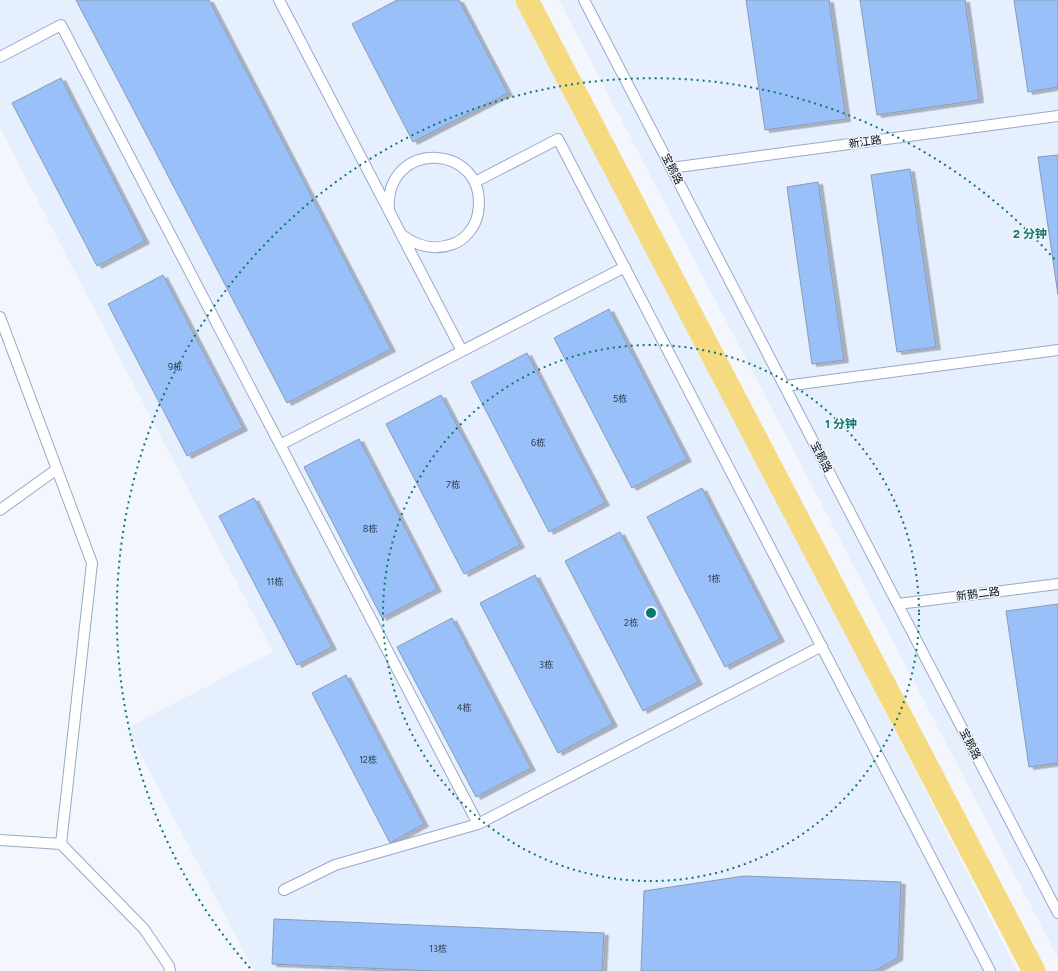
<svg xmlns="http://www.w3.org/2000/svg" width="1058" height="971" font-family="Figtree,'Noto Sans SC',sans-serif">
<defs>
<filter id="shadow"><feDropShadow dx="4.5" dy="2.5" stdDeviation="0" flood-color="#0004"/></filter>
</defs>
<rect width="100%" height="100%" fill="#f3f7fd"/>
<path fill="#e5effe" d="M0,0h515l348,668 154,303h-763l-127,-243 146,-76 -273,-524z
M559,0h499v958z"/>
<g fill="none" stroke-linecap="round" stroke-linejoin="round">
<path stroke="#f5da80" stroke-width="23" d="M527,0l507,971"/>
</g>
<path fill="#99c0f8" stroke="#889bb7" filter="url(#shadow)" d="M76,0h133l182,349 -104,54z
M397,0h62l49,93 -95,49 -61,-118z
M746,0h83l17,119 -81,11z
M860,0h105l14,100 -102,15z
M1014,0h44v87l-30,5z
M61,78l84,163 -48,25 -85,-163z
M1058,155v140l-20,-138z
M910,169l26,178 -39,5 -26,-177z
M818,182l26,178 -32,4 -25,-177z
M163,275l80,153 -56,28 -79,-152z
M609,309l78,150 -55,29 -78,-150z
M527,353l78,150 -56,29 -78,-150z
M441,395l79,150 -56,29 -78,-150z
M359,439l78,150 -55,29 -78,-151z
M702,488l78,151 -55,28 -78,-150z
M254,498l78,149 -35,18 -78,-149z
M620,532l78,150 -55,29 -78,-150z
M535,575l78,149 -55,29 -78,-150z
M1058,604v159l-29,4 -23,-156z
M452,618l79,150 -55,29 -79,-150z
M346,675l78,149 -34,19 -78,-150z
M744,876l157,6 -3,76 -24,13h-233l3,-80z
M274,919l330,14 -2,38h-167l-163,-7z"/>
<g fill="none" stroke-linecap="round" stroke-linejoin="round">
<g stroke="#97aac7" stroke-width="12">
<path id="lane" d="M279,0l183,351
M584,0l474,913
M0,57l61,-32 417,799
M671,168l387,-52
M475,182l83,-43 432,832
M389,210c-5,-73 101,-67 89,3 -2,13 -13,27 -25,31 -19,7 -35,3 -51,-9
M0,317l92,246 -31,281 83,85 25,37 1,5
M785,386l273,-36
M280,445l345,-178
M0,510l57,-41
M898,604l160,-20
M0,840l61,4
M284,890l51,-25 143,-41 344,-178"/>
</g>
<use href="#lane" stroke="#fff" stroke-width="10"/>
</g>
<g fill="none" stroke="#0f766e" stroke-width="2" stroke-dasharray="2 4">
<circle cx="651" cy="613" r="268"/>
<path d="M250 968A536 536 0 1 1 1056 261"/>
</g>
<g text-anchor="middle" dominant-baseline="central" stroke-width="3" stroke-linejoin="round" paint-order="stroke">
<g font-size="9" fill="#2e3d52">
<text x="175" y="366">9栋</text>
<text x="620" y="398">5栋</text>
<text x="538" y="442">6栋</text>
<text x="453" y="484">7栋</text>
<text x="370" y="528">8栋</text>
<text x="714" y="578">1栋</text>
<text x="275" y="581">11栋</text>
<text x="631" y="622">2栋</text>
<text x="546" y="664">3栋</text>
<text x="464" y="707">4栋</text>
<text x="368" y="759">12栋</text>
<text x="438" y="948">13栋</text>
</g>
<g font-size="11" fill="#0a111b" stroke="#f3f7fd">
<text transform="translate(865 142) rotate(-8)">新江路</text>
<text transform="translate(672 169) rotate(63)">宝鹅路</text>
<text transform="translate(821 457) rotate(63)">宝鹅路</text>
<text transform="translate(978 594) rotate(-7)">新鹅二路</text>
<text transform="translate(970 744) rotate(63)">宝鹅路</text>
</g>
</g>
<circle cx="651" cy="613" r="6" fill="#0f766e" stroke="#f3f7fd" stroke-width="2"/>
<g font-size="12" text-anchor="middle" font-weight="bold" fill="#0f766e" stroke="#f3f7fd" stroke-width="3" stroke-linejoin="round" paint-order="stroke">
<text x="1030" y="238">2 分钟</text>
<text x="841" y="428">1 分钟</text>
</g>
</svg>
